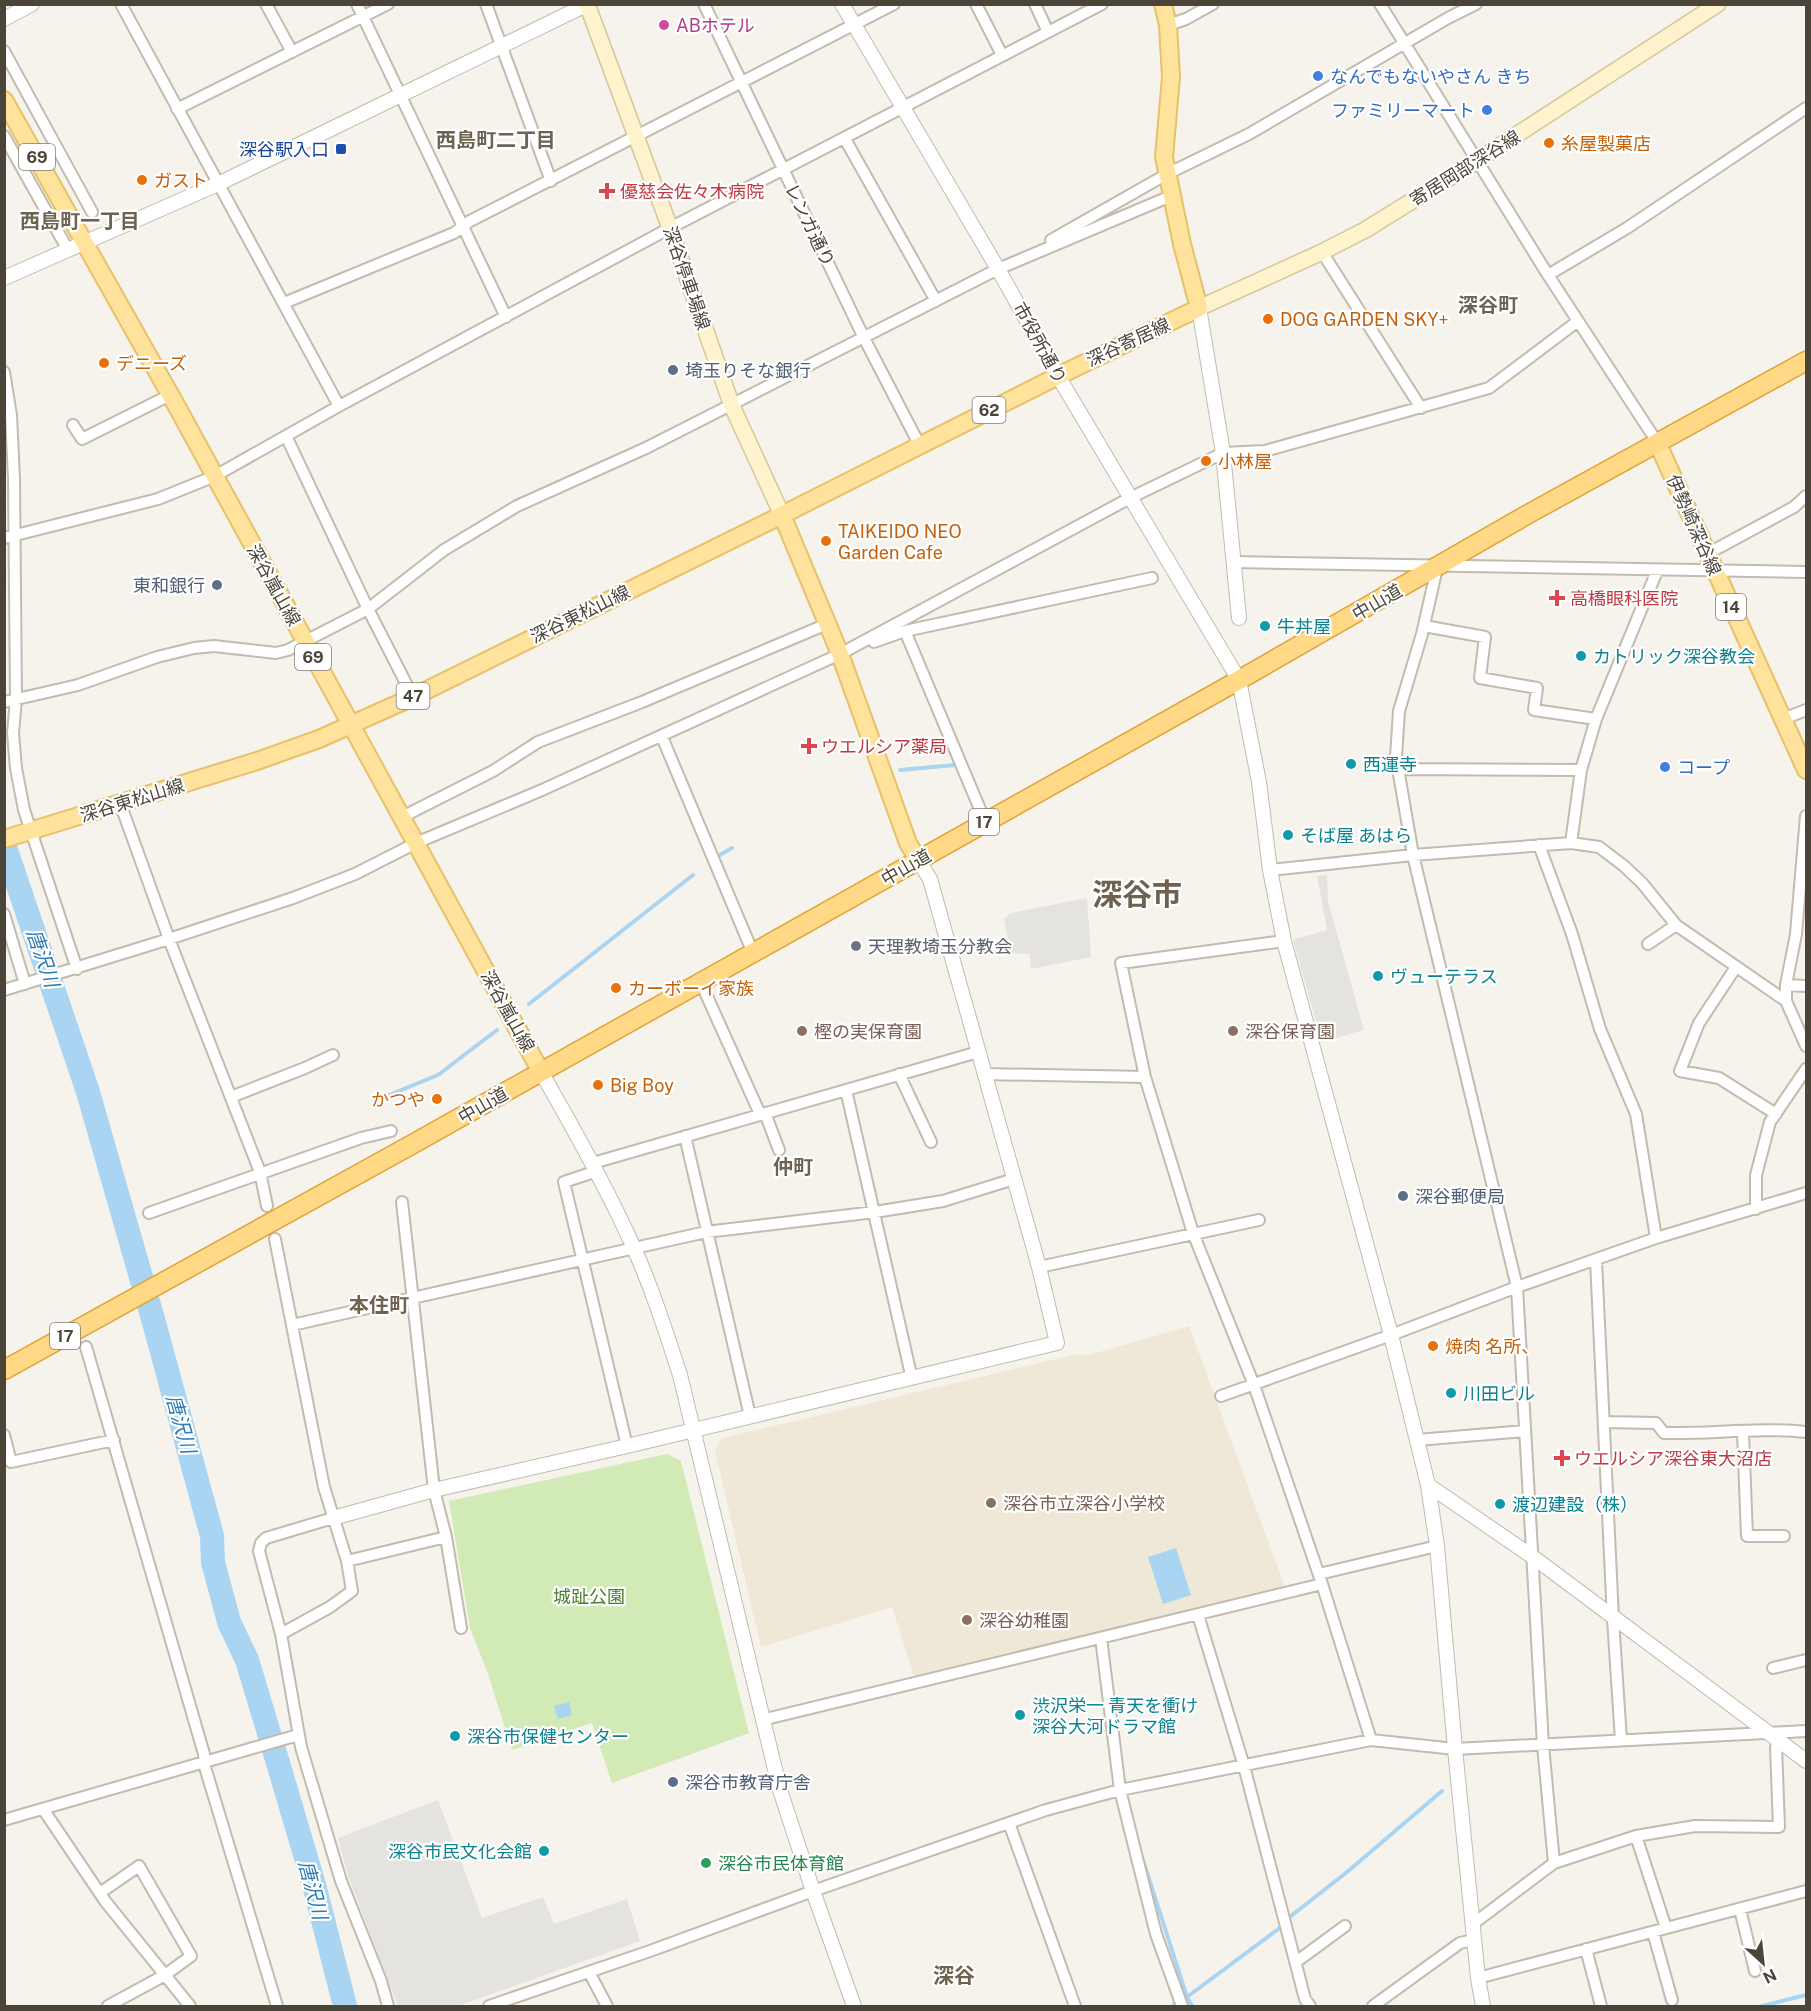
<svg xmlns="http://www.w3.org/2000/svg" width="1811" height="2011" font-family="'Public Sans','Noto Sans JP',sans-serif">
<rect width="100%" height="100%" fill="#f6f3ec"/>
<path fill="#efe8d6" d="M1189,1326l96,261 -371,90 -22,-70 -131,40 -46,-196 2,-7 6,-6 354,-84 12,1z"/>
<path fill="#d2eab5" d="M667,1454l14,7 68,272 -137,50 -20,-60 -80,27 -24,-76 -18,-46 -21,-127z"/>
<path fill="#e5e3e0" d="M1327,875l1,26 36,129 -42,12 -29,-102 34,-10 -10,-54z
M1087,898l4,59 -60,12 -1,-15 -19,-1 -7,-34 7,-6z
M438,1800l44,118 61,-21 11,27 73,-25 13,42 -182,65h-60l-50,-130 -10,-38z"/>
<path fill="#a9d4f2" d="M1176,1548l15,47 -28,9 -15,-47z
M569,1702l3,13 -14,4 -4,-13z"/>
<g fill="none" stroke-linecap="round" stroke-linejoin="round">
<path stroke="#a9d4f2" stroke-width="4" d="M900,770l55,-5
M718,856l14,-8
M529,1004l164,-129
M389,1095l49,-20 59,-45
M1143,1860l44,137 5,9
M1291,1916l56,-44 95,-81
M1187,1997l94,-70
M1173,2006l1,-1
M1762,2006l44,-11"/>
<path stroke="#a9d4f2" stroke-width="24" d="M4,844l84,248 65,227 59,217 1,26 16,60 18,38 34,113 33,112 31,121"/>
<g stroke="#c2bbae" stroke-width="14">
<path id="minor" d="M121,4l218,402
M266,4l26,48
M357,4l149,313
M486,4l65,177
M704,4l160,334 55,106
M976,4l26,51
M1035,4l13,28
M1380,4l168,271 109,167
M1168,25l18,-6 27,-15
M4,51l88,161
M177,109l211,-105
M4,136l64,114
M845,139l91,162
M1051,240l116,-66 82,-40 199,-116 28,-14
M1322,252l99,156
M1548,275l79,-47 179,-120
M284,303l170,-70 16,-12 424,-217
M4,372l7,43 3,64 2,220 -3,34 3,35 8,42 53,159
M73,425l9,14 88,-44
M286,436l82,173 45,88
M4,538l154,-39 57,-23 124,-70 331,-178 432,-224
M1707,554l87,-47 12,-11
M1233,562c191,5 382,8 573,10
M1437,568l-15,66 -23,77 -3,46 17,98 104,432 26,458 11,118 -81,61
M1424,626l61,11 -5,41 57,10 -3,22 62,9
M905,631l80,190
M874,642l31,-11 247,-53
M4,702l74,-17 79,-28 37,-9 20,-2 62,7 12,-3 80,-41 76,-59 73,-44 129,-58 352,-179 173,-73
M1783,719l23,-9
M662,737l91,216
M1398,769l183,1
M120,803l49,136 91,233 7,34
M1806,816l-10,118 -10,51v16l20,45
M402,817l91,-46 45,-29 104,-40 185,-78
M1571,843l10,-73 15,-51 61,-148
M1539,845l33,89 28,95 36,85 20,124
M1270,870l143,-15 158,-12 28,4 25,19 18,17 34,42 110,76
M4,914l21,70
M1284,941l-163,22 24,114 48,156 61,152 68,199 49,156
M1648,944l28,-19
M1736,967l-37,56 -19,48 39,7 57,36
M701,983l59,131
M1786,985l20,1
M4,990l165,-51 124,-41 62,-24 61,-31 126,-53 298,-136 290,-156 93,-45 42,-2 224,-63 89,-67
M899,1074l32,68
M984,1074l161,3
M846,1090l66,289
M231,1097l74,-29 28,-13
M765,1113l14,37
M685,1136l65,280
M593,1163l385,-111
M597,1171l-33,11 63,264
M402,1202l32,288 12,47 15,91
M1756,1209v-34l14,-53 36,-53
M149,1213l212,-75 30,-7
M275,1239l49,248 23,74 5,30 -22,16 -49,27
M1596,1260l17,359 8,121
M1039,1267l220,-47
M292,1325l414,-93 169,-20 68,-11 71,-22
M86,1347l118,407 1,13 72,239
M1221,1396l170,-61 126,-48 139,-49 150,-45
M1604,1422l52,1 8,10c47,1 96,-6 142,-1
M1743,1432l4,104h37
M4,1435l7,27 103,-22
M1417,1440l108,-9
M333,1518l-67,20 -5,5 -2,8 22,83 20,113 40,134 40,100 7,25
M347,1561l99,-24
M1319,1574l118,-28
M1198,1615l46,151 61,233 5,7
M1101,1638l19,152 36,144 26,72
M1773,1668l33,-8
M762,1720l560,-136
M43,1809l62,92 85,105
M4,1820l294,-85
M1009,1823l66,183
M1636,1836l30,92
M1554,1863l82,-27 59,-10 84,1 -3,-80 4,-5
M100,1893l39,-27 52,90 -26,19 -57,31
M1740,1909l15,62
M1653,1932l19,68
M1586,1949l15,57
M1296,1962l49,-36
M589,1972l18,34
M1478,1978l328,-87
M489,2006l161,-55 163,-60 233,-81 74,-20 251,-50 84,9 351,-18
M1373,2006l87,-63 14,-3"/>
</g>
<g stroke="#c2bbae" stroke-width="16">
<path id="tertiary" d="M842,4l156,265 60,107 181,304 20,102 11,88 14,71 107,394 37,150 9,61 18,203 23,229 5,28
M4,19l28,-15
M4,278l214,-94 370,-180
M1199,308l24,145 16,165
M541,1072c33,57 65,114 92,174 19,42 33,86 47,129l100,415 33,101 41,115
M1428,1485l105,72 273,204
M333,1518l101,-28 193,-44 430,-103 -18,-76 -109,-388 -12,-19"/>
</g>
<g stroke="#d6c79b" stroke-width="18">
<path id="secondary" d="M587,4l83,224 62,178 50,109
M1199,308l123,-56 43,-22 113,-70 240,-156"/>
</g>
<g stroke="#e6c16a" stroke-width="20">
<path id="primary" d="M4,100l172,305 365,667
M1657,442l149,328
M782,515l58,139 68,189 10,17
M4,839l253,-78 62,-22 94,-42 369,-182 276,-139 141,-68 -17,-64 -18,-87 7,-80 -3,-52 -5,-21"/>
</g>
<g stroke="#e0a43c" stroke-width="21">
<path id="trunk" d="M4,1370l407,-225 828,-465 291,-167 276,-152"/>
</g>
<use href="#minor" stroke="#fff" stroke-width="10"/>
<use href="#tertiary" stroke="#fff" stroke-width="14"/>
<use href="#secondary" stroke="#fff3cd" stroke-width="15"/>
<use href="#primary" stroke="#ffe39c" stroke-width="16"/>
<use href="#trunk" stroke="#ffd985" stroke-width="18"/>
</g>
<circle fill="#d1479c" stroke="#fff" stroke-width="2" cx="664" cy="25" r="6"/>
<g fill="#3f7fe0" stroke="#fff" stroke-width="2">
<circle cx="1318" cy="76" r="6"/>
<circle cx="1487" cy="110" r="6"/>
<circle cx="1665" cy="767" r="6"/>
</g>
<g fill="#e8710a" stroke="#fff" stroke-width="2">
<circle cx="1549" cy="143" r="6"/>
<circle cx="142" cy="180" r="6"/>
<circle cx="1268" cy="319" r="6"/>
<circle cx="104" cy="363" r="6"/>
<circle cx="1206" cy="461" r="6"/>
<circle cx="826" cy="541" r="6"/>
<circle cx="616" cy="988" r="6"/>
<circle cx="598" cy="1085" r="6"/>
<circle cx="437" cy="1099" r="6"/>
<circle cx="1433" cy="1346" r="6"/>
</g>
<rect fill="#1a4fb4" stroke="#fff" stroke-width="2" x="335" y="143" width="12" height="12" rx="3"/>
<g fill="#e0444e" stroke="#fff" stroke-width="2">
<path d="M604 182h6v6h6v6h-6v6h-6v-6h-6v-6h6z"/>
<path d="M1554 589h6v6h6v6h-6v6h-6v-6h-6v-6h6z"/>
<path d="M806 737h6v6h6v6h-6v6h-6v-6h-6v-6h6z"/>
<path d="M1559 1449h6v6h6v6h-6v6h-6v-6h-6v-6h6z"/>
</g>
<g fill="#5c6f8a" stroke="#fff" stroke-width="2">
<circle cx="673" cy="370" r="6"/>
<circle cx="217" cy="585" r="6"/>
<circle cx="1403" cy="1196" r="6"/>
<circle cx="673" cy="1782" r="6"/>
</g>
<g fill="#0f9aa8" stroke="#fff" stroke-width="2">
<circle cx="1265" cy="626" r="6"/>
<circle cx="1581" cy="656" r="6"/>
<circle cx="1351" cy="764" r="6"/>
<circle cx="1288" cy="835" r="6"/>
<circle cx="1378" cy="976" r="6"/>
<circle cx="1451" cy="1393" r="6"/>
<circle cx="1500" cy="1504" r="6"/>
<circle cx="1020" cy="1715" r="6"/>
<circle cx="455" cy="1736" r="6"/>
<circle cx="544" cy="1851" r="6"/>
</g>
<circle fill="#6b7280" stroke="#fff" stroke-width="2" cx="856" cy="946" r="6"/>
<g fill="#8d6e63" stroke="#fff" stroke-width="2">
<circle cx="802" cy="1031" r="6"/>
<circle cx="1233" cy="1031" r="6"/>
<circle cx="991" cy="1503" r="6"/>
<circle cx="967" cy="1620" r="6"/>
</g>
<circle fill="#2e9e5b" stroke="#fff" stroke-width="2" cx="706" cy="1863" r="6"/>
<g text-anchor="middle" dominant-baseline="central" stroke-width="4.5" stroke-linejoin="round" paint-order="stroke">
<g fill="#fff" stroke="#817c74" stroke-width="1.5">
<rect x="19" y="144" width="36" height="26" rx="4.5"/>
<rect x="972.5" y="397" width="33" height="26" rx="4.5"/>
<rect x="1716" y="594" width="30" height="26" rx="4.5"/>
<rect x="295" y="644" width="36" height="26" rx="4.5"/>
<rect x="396.5" y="683" width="33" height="26" rx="4.5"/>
<rect x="969" y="809" width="30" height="26" rx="4.5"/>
<rect x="50" y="1323" width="30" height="26" rx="4.5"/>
</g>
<g font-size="16" font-weight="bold" fill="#4b4439">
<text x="37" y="157">69</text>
<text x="989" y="410">62</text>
<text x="1731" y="607">14</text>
<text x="313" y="657">69</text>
<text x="413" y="696">47</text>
<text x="984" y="822">17</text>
<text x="65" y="1336">17</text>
</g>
<g font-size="18" fill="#b23c85" stroke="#fff" text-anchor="start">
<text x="676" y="25">ABホテル</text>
</g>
<g font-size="18" fill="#366cbe" stroke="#fff" text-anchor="start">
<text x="1330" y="76">なんでもないやさん きち</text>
<text x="1475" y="110" text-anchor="end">ファミリーマート</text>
<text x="1677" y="767">コープ</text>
</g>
<g font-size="18" fill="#c56008" stroke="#fff" text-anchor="start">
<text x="1561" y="143">糸屋製菓店</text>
<text x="154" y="180">ガスト</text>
<text x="1280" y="319">DOG GARDEN SKY+</text>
<text x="116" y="363">デニーズ</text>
<text x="1218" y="461">小林屋</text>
<text x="838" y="531">TAIKEIDO NEO<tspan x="838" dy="21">Garden Cafe</tspan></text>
<text x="628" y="988">カーボーイ家族</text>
<text x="610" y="1085">Big Boy</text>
<text x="425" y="1099" text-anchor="end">かつや</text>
<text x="1445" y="1346">焼肉 名所、</text>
</g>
<g font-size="18" fill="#164399" stroke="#fff" text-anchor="end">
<text x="329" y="149">深谷駅入口</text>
</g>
<g font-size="18" fill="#4b4439" stroke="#fff">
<text transform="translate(1465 168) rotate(-32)">寄居岡部深谷線</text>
<text transform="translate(810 225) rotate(64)">レンガ通り</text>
<text transform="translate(687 278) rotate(71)">深谷停車場線</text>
<text transform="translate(1128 342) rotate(-25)">深谷寄居線</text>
<text transform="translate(1040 343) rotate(61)">市役所通り</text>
<text transform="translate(1694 525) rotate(66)">伊勢崎深谷線</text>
<text transform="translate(274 585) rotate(61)">深谷嵐山線</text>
<text transform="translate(1377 602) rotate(-30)">中山道</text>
<text transform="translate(580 614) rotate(-26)">深谷東松山線</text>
<text transform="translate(132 800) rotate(-17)">深谷東松山線</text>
<text transform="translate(906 867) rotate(-30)">中山道</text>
<text transform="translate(508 1011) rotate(61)">深谷嵐山線</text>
<text transform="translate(483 1105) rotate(-30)">中山道</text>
</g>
<g font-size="18" fill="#be3a42" stroke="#fff" text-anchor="start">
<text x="620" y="191">優慈会佐々木病院</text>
<text x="1570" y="598">高橋眼科医院</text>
<text x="821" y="746">ウエルシア薬局</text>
<text x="1574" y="1458">ウエルシア深谷東大沼店</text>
</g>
<g font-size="18" fill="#4e5e75" stroke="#fff" text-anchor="start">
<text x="685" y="370">埼玉りそな銀行</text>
<text x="205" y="585" text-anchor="end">東和銀行</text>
<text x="1415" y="1196">深谷郵便局</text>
<text x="685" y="1782">深谷市教育庁舎</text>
</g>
<g font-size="18" fill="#0d838f" stroke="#fff" text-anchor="start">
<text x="1277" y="626">牛丼屋</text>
<text x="1593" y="656">カトリック深谷教会</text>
<text x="1363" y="764">西運寺</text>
<text x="1300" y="835">そば屋 あはら</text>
<text x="1390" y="976">ヴューテラス</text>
<text x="1463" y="1393">川田ビル</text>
<text x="1512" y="1504">渡辺建設（株）</text>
<text x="1032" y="1705">渋沢栄一 青天を衝け<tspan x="1032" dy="21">深谷大河ドラマ館</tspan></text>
<text x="467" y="1736">深谷市保健センター</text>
<text x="532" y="1851" text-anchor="end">深谷市民文化会館</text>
</g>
<g font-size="18" fill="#5b616d" stroke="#fff" text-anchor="start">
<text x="868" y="946">天理教埼玉分教会</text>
</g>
<g font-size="18" fill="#785e54" stroke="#fff" text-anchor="start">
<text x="814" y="1031">樫の実保育園</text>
<text x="1245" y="1031">深谷保育園</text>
<text x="1003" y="1503">深谷市立深谷小学校</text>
<text x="979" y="1620">深谷幼稚園</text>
</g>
<g font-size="18" fill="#4a7f2a" stroke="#fff">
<text x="589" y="1596">城趾公園</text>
</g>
<g font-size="18" fill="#27864d" stroke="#fff" text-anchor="start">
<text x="718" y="1863">深谷市民体育館</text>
</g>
<g font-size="20" font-weight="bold" fill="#6e6250" stroke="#fff">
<text x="496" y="140">西島町二丁目</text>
<text x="80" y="221">西島町一丁目</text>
<text x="1488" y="305">深谷町</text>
<text x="793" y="1167">仲町</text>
<text x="379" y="1305">本住町</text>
</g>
<g font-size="20" font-style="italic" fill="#2e7ab2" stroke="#fff">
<text transform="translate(43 958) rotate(71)">唐沢川</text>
<text transform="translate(181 1424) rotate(74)">唐沢川</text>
<text transform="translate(313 1890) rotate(75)">唐沢川</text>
</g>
<g font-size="21" font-weight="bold" fill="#6e6250" stroke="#fff">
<text x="954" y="1975">深谷</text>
</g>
<g font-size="30" font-weight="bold" fill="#6e6250" stroke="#fff">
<text x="1137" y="894">深谷市</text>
</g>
</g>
<rect width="1811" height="2011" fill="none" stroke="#4b4439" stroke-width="12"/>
<g transform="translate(1763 1963) rotate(153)" stroke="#ffffff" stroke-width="4.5" paint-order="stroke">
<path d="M0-4.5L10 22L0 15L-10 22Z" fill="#4b4439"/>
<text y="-9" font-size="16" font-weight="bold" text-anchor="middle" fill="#4b4439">N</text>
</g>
</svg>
